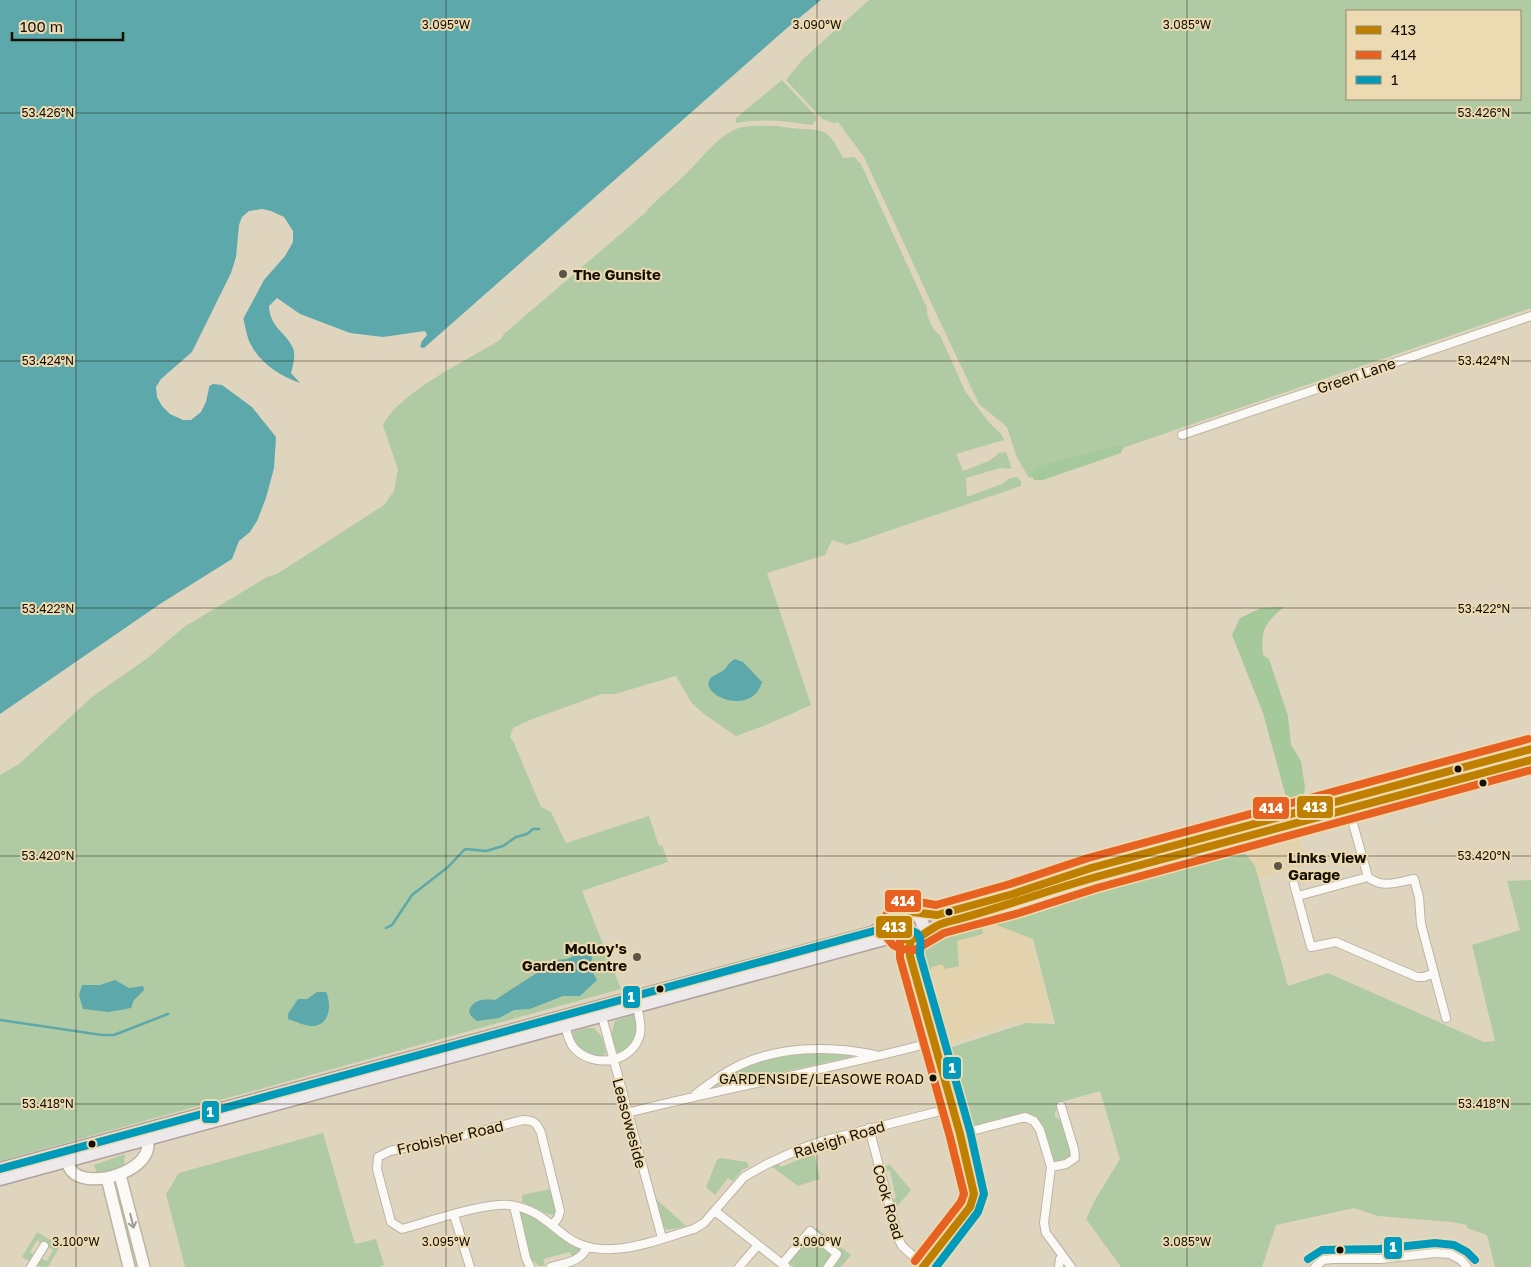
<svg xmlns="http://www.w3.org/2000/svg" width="1531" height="1267" font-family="'Golos Text',sans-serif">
<rect width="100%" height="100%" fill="#dfd5bf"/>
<path fill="#e2d2ae" d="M1298,832l9,33 -48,13 -4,-12 -14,-18z
M1024,911l29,110 -37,1 -73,24 -21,-91 6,-15 16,-7z"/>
<path fill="#b0caa4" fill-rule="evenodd" d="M869,0h662v308l-490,168 -12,2 -12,-20 -10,-31 -28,-23 -37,-78 -78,-169 -26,-35 -4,1 -12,-4 -36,-39 16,-20zM1347,11h173v88h-173z
M782,80l34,36v4l-4,5c-26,-4 -51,-7 -76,-2v-5z
M778,126c13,4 39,1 49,8 6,4 12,17 16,24l11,-1 7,7 66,144c-1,8 6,23 13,27l25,56 22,29 14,14 3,6 -48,14 7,17 26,-10 10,-8 7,-1 6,17 -12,-1 -34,10 1,19 35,-13 8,-6 7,-1 4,4v5l-174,59 -15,-5 -7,15 -58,18 44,132 -45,20 -30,11 -32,-22 -13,-12 -15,-26 -61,18h-13l-72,26 -17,8 -3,9 4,6 27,64 10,5 15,31 83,-27 10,30 3,-1 6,17 -86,29 39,98 -621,172v-386l19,-11 73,-67 57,-40 35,-30 83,-50 10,-3 107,-69 10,-14 4,-22 -15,-43c13,-32 86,-67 117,-86l4,-6 141,-121c12,-15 28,-26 42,-40 15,-15 34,-42 56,-46 11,-2 24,-1 35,-1z
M1241,848l14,18 33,120 40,-13 156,69 11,-1 -23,-96 48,-15 -13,-49 24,-1v387h-36l-8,-32 -20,-7v-3l-16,-3 -73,-6 -24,-8 -78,17 -14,42h-141l-35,-48 9,-19 25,-41 -20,-68 -42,12 1,5 -4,4v5l9,4 8,33 -6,7 -12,3c-4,-13 -6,-31 -15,-41 -14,-18 -55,1 -74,6l-22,-79 83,-27 29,1 -22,-85 -44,-17z
M981,922l2,12 -26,7 2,25 -14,3 -3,-5 -10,3 -3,7 -4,-1 -3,-18 6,-15 16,-7z
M635,1014c4,15 3,39 -18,38l-6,-17 4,-14z
M586,1028h8l8,9 4,16 -5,4c-17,0 -24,-10 -29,-25z
M817,1051l36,2 2,3 -143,31 1,-4 34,-18 35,-9z
M323,1133l32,111 21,-5 8,26 -5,2h-194l-19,-73 13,-21z
M813,1147l7,32 -22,7 -26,-19 7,-3 2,3 24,-10 -1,-6z
M125,1154l-1,13 -17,6h-10l-3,-8z
M720,1158l27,4 2,5 -7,3 -9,11 -5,-3 -13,17 -9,-8 11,-27z
M890,1165l21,25 -17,20 -2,-10 4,-2 -6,-27h-6l-1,-5z
M550,1189l6,22 -2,4c-7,1 -23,-10 -32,-13v-7z
M656,1199l30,27 -19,4 -4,-4z
M521,1211c18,4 26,16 39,26 7,5 15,6 20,13v3l-8,5 -2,-6 -27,7 2,6 -6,1 -9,-8 -11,-43z
M816,1228l35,27 -10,12h-47l-6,-5 19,-24 5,4 6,-7 -4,-4z
M37,1232l23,14 -12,21 -11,-1 5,-7 5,2 6,-11 -16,-10 -7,12 3,2 -4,7 -7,-4z"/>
<path fill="#a5c99a" d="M1120,445l3,3 -2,5 -78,27h-9l-3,-5 5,-8z
M1284,607c-20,17 -23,22 -21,48l6,4 19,57 3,29 10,16 4,26 -3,18 -13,3 -26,-95 -31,-78 8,-17 21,-10z"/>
<path fill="#5da8ab" d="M0,0h821l-34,28 -363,320 -4,-1 2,-6 5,-6 -2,-4 -42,6 -33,-4 -50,-19 -23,-16 -8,8c1,22 16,25 24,42 3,8 0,17 -2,25l9,10c-21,-7 -42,-22 -51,-42 -3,-8 -4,-16 -6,-24l39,-72 1,-6 -11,-13 -15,3 -77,155 1,11 9,5 14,-4 1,-8 8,-4 9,1 30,22 24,30 -2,31 -8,30 -9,23 -7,11 -11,9 -7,18 -72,45 -160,110z
M735,659l8,3 19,20c-9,35 -63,14 -52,-3 3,-4 10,-6 14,-9 4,-4 6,-9 11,-11z
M587,950l5,7 -1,12 6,11 -17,16h-17l-33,13 -16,1 -15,8 -22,3 -6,-5 -2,-5c4,-12 15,-12 26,-11l62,-40 10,-1z
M115,980l14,8 14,-2 1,4 -10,10 -3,8 -22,4 -26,-3 -4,-14 3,-10h18z
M317,992h9c6,12 4,34 -14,34 -8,0 -17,-5 -24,-7v-5l10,-15h9z"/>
<path fill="#dfd5bf" d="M262,209l9,2 13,6 9,14v11l-8,14 -21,24 -22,41 -1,-5 39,-72 -2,-9 -7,-7h-4l-8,3 -6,11v23l-52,95 -15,17 -4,7 1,10 7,3 12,-3 1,-7 7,-4 -4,19 -5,10 -10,8h-8l-13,-6 -8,-8 -5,-9 -1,-10 5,-8 31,-27 39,-79 5,-16 3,-32 3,-8 7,-6z"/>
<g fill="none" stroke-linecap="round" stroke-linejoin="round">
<path stroke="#5da8ab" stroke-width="2.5" d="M386,928l6,-3 20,-30 36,-28 17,-18 21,2 17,-5 13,-9 11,-3 6,-5h6
M0,1020l102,15h12l54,-21"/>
<g stroke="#bcb4a3" stroke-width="10">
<path id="street" d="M1182,435l349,-119
M1348,806l20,71c14,12 30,5 46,2l5,18 2,27 25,94
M1294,884l17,63 25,-5 81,35h7l10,-4
M1298,896l70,-19
M910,940v16l10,39 40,139 14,60 -4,13 -47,60
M601,1013l61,225
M565,1026c2,8 4,16 9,22 19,21 59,15 66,-14 2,-9 -1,-18 -3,-27
M696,1094c12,-9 24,-19 38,-26 42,-22 97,-23 141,-13
M627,1113c101,-26 205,-44 307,-71
M869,1128l29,110 4,8 22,20
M960,1134l65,-17 9,4 6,9 11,37 -7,56 2,10 25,34
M1051,1167l15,-3 9,-6 -1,-9 -13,-43
M514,1206l12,52 4,9
M715,1211l71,56
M454,1215l16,52
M553,1224l5,-6 2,-7 -19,-78c-4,-10 -8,-13 -18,-13l-67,17 -66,14 -12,6 -1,12 14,53 11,7c26,-7 83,-27 108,-24 25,4 35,15 53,29 37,31 90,7 131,-5l10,-6 40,-46 23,-13 33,-15 22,-8 130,-33
M782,1264l28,-33 27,23 -9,13
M31,1267l13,-21
M551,1267c14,-4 30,-5 36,-20
M739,1267l19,-22
M1059,1267l1,-8 3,-3
M1315,1267l8,-7 9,-1h48l55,-6 15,1 11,6 6,7"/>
</g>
<g stroke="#bcb4a3" stroke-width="14">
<path id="secondary" d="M65,1154c2,7 3,15 10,20 19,13 71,-2 73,-28 0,-4 -3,-10 -4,-15
M120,1175l24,92
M107,1178l22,89"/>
</g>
<g stroke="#aea19e" stroke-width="15">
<path id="primary" d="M917,913l20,2 76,-21 78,-26 440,-119
M921,934l2,-10 -6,-11c-11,-6 -22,-1 -24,12l1,6 6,7 8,2h5l27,-16 76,-21 78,-25 437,-118
M0,1169l872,-236 22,-12
M0,1179l888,-241h12"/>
</g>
<use href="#street" stroke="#faf9f5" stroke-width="8"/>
<use href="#secondary" stroke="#faf9f5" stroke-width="11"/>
<use href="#primary" stroke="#ede8ea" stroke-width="12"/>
<g stroke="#ecdab2" stroke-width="11">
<path id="bus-1" d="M1531,749l-440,119 -78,26 -76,21 -33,-4c-12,5 -15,24 -1,28 15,4 25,-10 38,-15 5,-2 12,-4 18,-5 46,-13 91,-29 137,-42 145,-40 290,-78 435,-117
M910,940v16l50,178 14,60 -4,13 -47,60"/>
</g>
<g stroke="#ecdab2" stroke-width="11">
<path id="bus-2" d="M1528,739l-440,119 -78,26 -74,21 -23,-4h-12l-9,5 -7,11 -1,17 9,11 8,4 14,1 29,-17 75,-20 78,-25 434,-118
M900,940v18l50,179 14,57 -3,8 -46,59"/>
</g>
<g stroke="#ecdab2" stroke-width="11">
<path id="bus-3" d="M0,1169l885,-241c9,0 32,-1 35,10 1,5 0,11 0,17l50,176 14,63 -6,18 -42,55
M1308,1259l14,-9 57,-1 56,-6 19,2 13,7 8,8"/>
</g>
<use href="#bus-1" stroke="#bf8001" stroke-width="8"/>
<use href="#bus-2" stroke="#e76120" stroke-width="8"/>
<use href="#bus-3" stroke="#029aba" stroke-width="8"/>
</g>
<defs><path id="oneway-shaft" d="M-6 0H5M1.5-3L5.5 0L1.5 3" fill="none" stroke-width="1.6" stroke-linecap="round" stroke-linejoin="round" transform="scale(1.25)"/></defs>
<use stroke="#9f9b94" href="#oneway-shaft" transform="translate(132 1221) rotate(76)"/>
<path fill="none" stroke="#160f03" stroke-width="1" stroke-opacity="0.45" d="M76,0v1267M446,0v1267M817,0v1267M1187,0v1267M0,113h1531M0,361h1531M0,608h1531M0,856h1531M0,1104h1531"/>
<g fill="#5c5445" stroke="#ecdab2" stroke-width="2">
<circle cx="563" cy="274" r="5"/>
<circle cx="1278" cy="866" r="5"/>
<circle cx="637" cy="957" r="5"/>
</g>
<g fill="#160f03" stroke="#ecdab2" stroke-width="2">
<circle cx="1458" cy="769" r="4.5"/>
<circle cx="1483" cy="783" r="4.5"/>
<circle cx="949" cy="912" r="4.5"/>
<circle cx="660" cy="989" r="4.5"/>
<circle cx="933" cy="1078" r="4.5"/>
<circle cx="92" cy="1144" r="4.5"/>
<circle cx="1340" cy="1250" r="4.5"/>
</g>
<g text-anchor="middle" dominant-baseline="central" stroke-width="4" stroke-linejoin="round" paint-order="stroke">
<g font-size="14" fill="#160f03" stroke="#ecdab2" text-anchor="end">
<text x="924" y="1078">GARDENSIDE/LEASOWE ROAD</text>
</g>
<g font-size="15" font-weight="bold" fill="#160f03" stroke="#ecdab2" text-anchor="start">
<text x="573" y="274">The Gunsite</text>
<text x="1288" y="857">Links View<tspan x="1288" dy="17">Garage</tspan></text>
<text x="627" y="948" text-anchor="end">Molloy's<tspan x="627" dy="17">Garden Centre</tspan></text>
</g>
<g font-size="15" fill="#160f03" stroke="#ecdab2">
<text transform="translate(1356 375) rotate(-19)">Green Lane</text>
<text transform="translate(630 1123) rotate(75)">Leasoweside</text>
<text transform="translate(450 1137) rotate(-13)">Frobisher Road</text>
<text transform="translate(839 1139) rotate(-17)">Raleigh Road</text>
<text transform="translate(889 1202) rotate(74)">Cook Road</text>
</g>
</g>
<g font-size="12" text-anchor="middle" fill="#160f03" stroke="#ecdab2" stroke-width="4" stroke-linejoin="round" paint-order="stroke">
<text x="446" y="29">3.095°W</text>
<text x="817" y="29">3.090°W</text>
<text x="1187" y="29">3.085°W</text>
<text x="48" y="117">53.426°N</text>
<text x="1484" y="117">53.426°N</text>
<text x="48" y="365">53.424°N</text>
<text x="1484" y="365">53.424°N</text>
<text x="48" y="613">53.422°N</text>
<text x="1484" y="613">53.422°N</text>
<text x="48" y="860">53.420°N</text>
<text x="1484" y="860">53.420°N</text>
<text x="48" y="1108">53.418°N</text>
<text x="1484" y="1108">53.418°N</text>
<text x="76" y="1246">3.100°W</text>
<text x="446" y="1246">3.095°W</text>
<text x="817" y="1246">3.090°W</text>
<text x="1187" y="1246">3.085°W</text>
</g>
<g stroke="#ecdab2" stroke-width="2">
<rect x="1296" y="795" width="38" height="24" rx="5" fill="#bf8001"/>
<rect x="1252" y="796" width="38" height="24" rx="5" fill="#e76120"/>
<rect x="884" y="889" width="38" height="24" rx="5" fill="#e76120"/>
<rect x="875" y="915" width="38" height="24" rx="5" fill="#bf8001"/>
<rect x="622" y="985" width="19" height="24" rx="5" fill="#029aba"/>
<rect x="942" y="1056" width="20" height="24" rx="5" fill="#029aba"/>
<rect x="201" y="1100" width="19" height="24" rx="5" fill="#029aba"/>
<rect x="1383" y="1236" width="20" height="24" rx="5" fill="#029aba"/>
</g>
<g font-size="14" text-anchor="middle" font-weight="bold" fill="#fff">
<text x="1315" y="812">413</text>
<text x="1271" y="813">414</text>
<text x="903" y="906">414</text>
<text x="894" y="932">413</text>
<text x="631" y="1002">1</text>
<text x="952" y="1073">1</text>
<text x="210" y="1117">1</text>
<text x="1393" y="1252">1</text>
</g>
<rect x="1346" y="10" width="175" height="90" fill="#ecdab2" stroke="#96896c"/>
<rect x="1356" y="26" width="25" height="8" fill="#bf8001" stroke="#96896c"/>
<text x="1391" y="35" font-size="15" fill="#160f03">413</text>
<rect x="1356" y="51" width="25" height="8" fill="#e76120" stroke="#96896c"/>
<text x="1391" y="60" font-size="15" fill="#160f03">414</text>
<rect x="1356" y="76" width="25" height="8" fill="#029aba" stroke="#96896c"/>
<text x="1391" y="85" font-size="15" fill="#160f03">1</text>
<path d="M12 32v8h111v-8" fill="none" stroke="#160f03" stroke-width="2.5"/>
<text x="20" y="32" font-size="15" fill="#160f03" stroke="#ecdab2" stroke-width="4" paint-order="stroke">100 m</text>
</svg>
